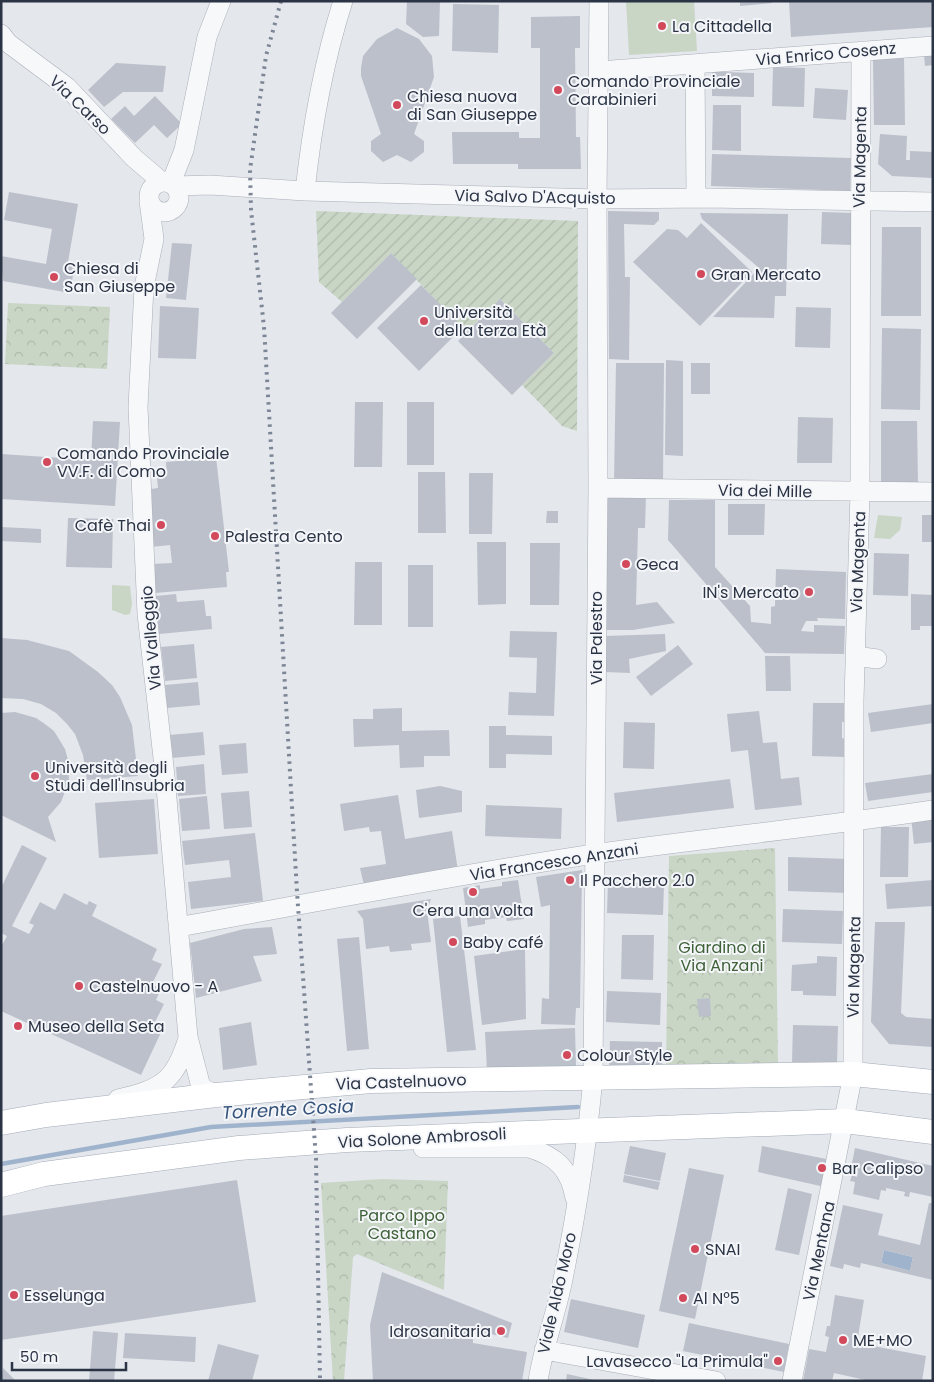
<svg xmlns="http://www.w3.org/2000/svg" width="934" height="1382" font-family="Poppins,sans-serif">
<defs>
<pattern id="forest-crowns" width="20" height="18" patternUnits="userSpaceOnUse" patternTransform="scale(1.25)"><rect width="20" height="18" fill="#c9d6c5"/><path d="M2 6a3 3 0 1 1 6 0M12 15a3 3 0 1 1 6 0" fill="none" stroke="#adb8ab"/></pattern>
<pattern id="garden-furrows" width="10" height="10" patternUnits="userSpaceOnUse" patternTransform="scale(1.25)"><rect width="10" height="10" fill="#c9d6c5"/><path d="M-1 1l2-2M0 10L10 0M9 11l2-2" fill="none" stroke="#adb8ab"/></pattern>
</defs>
<rect width="100%" height="100%" fill="#e4e7ec"/>
<path fill="#c9d6c5" d="M626,1h68l3,50 -68,4z
M878,515l24,2 -2,13 -10,9 -16,-1z
M112,585l18,1 2,18 -2,10 -5,1 -13,-5z"/>
<path fill="url(#forest-crowns)" d="M8,303l102,4 -3,62 -102,-5z
M775,848l3,220 -112,1 3,-213z
M382,1179l66,2 -4,109 -87,-36 -4,3 -9,124h-11l-12,-198z"/>
<path fill="url(#garden-furrows)" d="M316,211l262,10 -1,210 -15,-5 -40,-41 32,-32 -54,-54 -34,33 -75,-79 -49,49 -23,-20z"/>
<path fill="#9fb4cc" d="M884,1250l29,7 -3,14 -29,-8z"/>
<g fill="none" stroke-linecap="round" stroke-linejoin="round">
<path stroke="#9fb4cc" stroke-width="4.5" d="M1,1164l210,-37 367,-20"/>
</g>
<path fill="#bbc0ca" fill-rule="evenodd" d="M407,1h33l-1,35 -16,1 -17,-13z
M740,1h32v2l-32,3z
M789,1h144v26l-142,10z
M453,4l46,1 -1,48 -46,-2z
M580,16v32h-5l1,89h4l1,32h-63v-5h-65l-1,-32h67v6h21v-90h-9v-31z
M397,28l22,11 13,17 2,21 -20,57 10,7v11l-13,10 -14,-7 -14,7 -12,-11v-10l10,-7 -20,-58v-8l2,-12 14,-17z
M933,53v12l-8,1 -1,-12z
M904,58l1,67h-31l-1,-66z
M116,63l50,3 -3,26h-40l-19,15 -16,-17z
M773,67l32,1 -1,39 -32,-1z
M712,69h12v3l30,1v24l-42,-1z
M815,88l33,2 -2,30 -33,-2z
M155,96l27,28 -15,14 -13,-13 -19,18 -24,-24 14,-13 9,10z
M713,105h28v46l-29,-1z
M880,134l27,2 -1,24h4v-9l23,1v26l-41,-2 -14,-12z
M712,154l139,4 -1,33 -139,-5z
M9,192l69,12 -10,58 7,1 -5,30 -67,-12 -2,-25 45,8 6,-35 -48,-9z
M608,211l51,1v8l-5,5 -30,-1 1,53h5l-1,83 -20,-1z
M822,212l31,1 -1,32 -31,-1z
M700,213l88,1 -2,82h-11l-1,22 -61,-1 46,-49 -57,-49z
M701,223l51,49 -52,54 -67,-64 34,-33 11,1 9,8z
M882,227h39v89h-40z
M172,243l20,1 -6,56 -20,-2z
M391,253l26,26 -60,60 -26,-26z
M421,285l42,42 -44,44 -42,-43z
M500,299l54,54 -42,42 -54,-54z
M160,306l39,2 -3,51 -38,-1z
M796,307l35,1 -1,40 -35,-1z
M882,328l39,1 -1,81 -39,-1z
M666,360l17,1v95l-18,-1z
M616,363h48l-1,119h-49z
M691,363h19v31h-19z
M355,402h28l-1,65h-28z
M407,402h27v63h-27z
M798,417l35,1 -1,45h-35z
M93,421l27,1 -5,84 -114,-7v-45l90,6z
M881,421h36l1,63h-37z
M216,457l13,115h-3l1,15 -72,6 -3,-29 20,-1 -2,-18 -19,2 -5,-48h6l-1,-10 7,-1 -1,-11 10,-1 -1,-14z
M418,472h27l1,61h-28z
M469,473h24l-1,61h-23z
M607,493l39,1 -1,34h-7l-2,77 21,-3 18,21 -42,7h-29z
M669,500h46v67l35,39 1,16 20,2v-17l4,-1 1,-37 70,3 -1,47 -28,-1 1,3h-12l-5,10 13,1v-7l31,1 -1,28 -79,-1 -97,-113z
M728,504h37l-1,31h-36z
M547,511h11v12h-12z
M922,515h11v27h-11z
M68,518l45,1 -1,49 -46,-1z
M1,527l40,2v14l-40,-2z
M477,542h29v62l-28,1z
M530,543h30l-1,62h-29z
M874,553l35,1 -1,42 -35,-1z
M355,562h27v63h-28z
M408,565h25v62h-25z
M176,594l1,8 27,-2 2,16h5l1,13 -53,5 -3,-38z
M911,594l22,1v31h-13v4h-9z
M510,631l47,1 -3,84 -46,-1 1,-23 27,1 1,-35 -28,-1z
M665,634l1,17 -37,8 1,14 -25,-1v-36z
M1,638l26,2 42,11 29,21 14,13 8,12 12,28 6,51 -51,4 -4,-25 -8,-21 -8,-10 -11,-11 -15,-9 -18,-5 -22,-1z
M194,644l3,34 -32,3 -4,-34z
M678,645l15,19 -42,32 -15,-19z
M765,656h25l1,35h-25z
M198,682l2,23 -33,3 -2,-23z
M813,703h33v19h-4v16l3,1v18l-33,-1z
M933,704v19l-62,9 -3,-19z
M402,708v23l47,-1 1,26h-26v11l-24,1 -1,-23 -45,2 -1,-28h20v-10z
M759,711l4,32 14,-1 4,37 18,-2 3,28 -47,5 -7,-60 -17,2 -4,-38z
M15,712l21,6 9,6 9,7 11,18 3,11 1,21 -8,21 -13,15 8,25 -55,-27v-102z
M624,722l31,1 -1,46 -31,-1z
M489,726h17v9l46,1v19l-46,-1v14h-17z
M203,732l2,23 -33,3 -3,-23z
M246,743l2,30 -26,2 -3,-30z
M204,764l2,30 -28,2 -2,-29z
M933,774v18l-65,9 -3,-18z
M730,779l4,29 -117,14 -3,-29z
M440,786l22,5v21l-43,6 -3,-28z
M249,791l3,36 -28,2 -3,-36z
M398,795l7,44 47,-8 6,40 -94,14 -4,-17 26,-4 -5,-33 -11,1 -1,-5 -25,4 -4,-27z
M207,796l3,33 -28,2 -3,-32z
M154,799l4,55 -59,4 -4,-55z
M486,805l76,3 -1,31 -76,-3z
M933,815v27l-19,2 -3,-27z
M881,827h28l-1,50h-28z
M255,833l8,68 -72,8 -3,-27 43,-5 -2,-17 -44,5 -3,-24z
M22,845l25,13 -35,68 17,8 5,-9 -5,-2 11,-21 15,8 9,-17 23,12 2,-4 8,4 -5,11 65,33 -5,11 10,4 -10,20 9,5 -5,11 8,4 -9,18 9,4 -23,49 -140,-64v-64l6,-11 -6,-3v-45z
M788,857l61,2 -1,34 -60,-2z
M582,870l-2,138h-4l-1,17 -34,-1 1,-26 7,1 1,-94 -9,2 -5,-30z
M518,880l6,39 -17,2 -1,-4 -21,3v4l-17,3 -5,-39 17,-3v4l22,-3v-4z
M933,880v26l-46,3 -2,-25z
M608,882l56,2 -1,31 -56,-2z
M431,899l-4,11 4,32 -20,2 1,6 -22,2 -1,-6 -23,3 -3,-30 -6,-8z
M783,909l60,2 -1,33 -60,-2z
M460,916l16,134 -29,2 -14,-133z
M875,922h30l-4,91 5,4 27,2v28l-44,-3 -18,-22z
M272,927l5,27 -24,2 9,25 -66,17 -6,-55 54,-14z
M622,935h32l-1,45 -32,-1z
M359,937l10,112 -22,2 -10,-112z
M525,949l1,70 -44,6 -8,-69z
M817,956l20,1 -1,39 -33,-1v-4h-12l1,-26 25,-2z
M607,991l54,2 -1,32 -54,-3z
M710,998l1,18 -12,1 -2,-18z
M251,1022l6,43 -34,5 -4,-42z
M793,1025l45,1 -1,37 -45,-1z
M575,1028l1,38 -89,4 -2,-38z
M610,1041l52,1v28l-53,-1z
M630,1146l36,7 -6,28 -36,-7z
M762,1146l69,14 -6,27 -67,-15z
M855,1148l78,18v31l-23,-5 -1,5 -5,-1 1,-4 -19,-4v3l-5,-1 -2,10 -26,-6 2,-12 -5,-1 2,-6 5,2 1,-7 -7,-2z
M689,1168l35,7 -29,144 -36,-8z
M624,1175l36,7 -2,8 -35,-8z
M237,1180l19,122 -255,38v-124z
M788,1188l24,6 -13,61 -24,-5z
M929,1203h4v77l-72,-17 -1,5 -16,-4 -1,5 -13,-3 13,-61 40,9 -5,21 42,10zM884,1250l29,7 -3,14 -29,-8z
M382,1272l130,51 -4,15 -35,-8v13l54,9 -5,29h-149l-3,-56z
M835,1295l29,5 -7,43 69,13 -4,25h-52l-36,-8 -2,8h-29l6,-32 17,3 3,-15 -4,-1 2,-10h3z
M571,1299l74,16 -7,33 -74,-16z
M689,1323l100,21 -5,28 -101,-21z
M93,1331l25,2 -4,48h-25z
M125,1333l71,4 -1,25 -72,-4z
M218,1344l41,11 -7,26h-44z
M3,1368l13,13h-15z
M567,1374l27,6v1h-28z"/>
<g fill="none" stroke-linecap="round" stroke-linejoin="round">
<g stroke="#a9aeb7" stroke-width="20">
<path id="minor" d="M1,34l7,9 59,44 67,71 27,23
M695,65l1,133
M599,71l334,-25
M149 197a15 15 0 1 1 30 0a15 15 0 1 1-30 0Z
M171,183l13,-33 23,-113 14,-36
M175,186l35,-1 95,6 292,8 112,-1 224,4
M305,191c7,-65 18,-127 38,-190
M149,201l5,38 -10,48 -6,120 9,207 18,162 23,261 13,50 15,8
M598,488l335,4
M855,656l22,3
M178,927c138,-25 277,-52 416,-73 113,-16 226,-27 339,-44
M118,1099c43,-10 57,-17 70,-61
M423,1148h106c27,8 41,21 46,50
M544,1350l172,31
M538,1381c5,-33 17,-64 24,-97 14,-68 25,-137 31,-207l5,-589 -1,-289 2,-198
M792,1381l61,-307 1,-374 6,-208 1,-441"/>
</g>
<g stroke="#a3abb8" stroke-width="25">
<path id="major" d="M1,1123l45,-8 170,-20 155,-14 482,-7 80,8
M1,1185l43,-11 195,-26 108,-8 498,-19 88,11"/>
</g>
<use href="#minor" stroke="#f7f8fa" stroke-width="19"/>
<use href="#major" stroke="#fff" stroke-width="24"/>
<path stroke="#7d8696" stroke-width="4" stroke-dasharray="2.5 5" stroke-linecap="butt" d="M281,1l-15,55 -16,114 1,40 13,117 33,565 19,267 4,222"/>
</g>
<g fill="#d1495b" stroke="#f4f6f9" stroke-width="2">
<circle cx="662" cy="26" r="5"/>
<circle cx="558" cy="90" r="5"/>
<circle cx="397" cy="105" r="5"/>
<circle cx="701" cy="274" r="5"/>
<circle cx="54" cy="277" r="5"/>
<circle cx="424" cy="321" r="5"/>
<circle cx="47" cy="462" r="5"/>
<circle cx="161" cy="525" r="5"/>
<circle cx="215" cy="536" r="5"/>
<circle cx="626" cy="564" r="5"/>
<circle cx="809" cy="592" r="5"/>
<circle cx="35" cy="776" r="5"/>
<circle cx="570" cy="880" r="5"/>
<circle cx="473" cy="892" r="5"/>
<circle cx="453" cy="942" r="5"/>
<circle cx="79" cy="986" r="5"/>
<circle cx="18" cy="1026" r="5"/>
<circle cx="567" cy="1055" r="5"/>
<circle cx="822" cy="1168" r="5"/>
<circle cx="695" cy="1249" r="5"/>
<circle cx="14" cy="1295" r="5"/>
<circle cx="683" cy="1298" r="5"/>
<circle cx="501" cy="1331" r="5"/>
<circle cx="843" cy="1340" r="5"/>
<circle cx="778" cy="1361" r="5"/>
</g>
<g text-anchor="middle" dominant-baseline="central" stroke-width="4" stroke-linejoin="round" paint-order="stroke">
<g font-size="16" fill="#2b3445" stroke="#f4f6f9" text-anchor="start">
<text x="672" y="26">La Cittadella</text>
<text x="568" y="81">Comando Provinciale<tspan x="568" dy="18">Carabinieri</tspan></text>
<text x="407" y="96">Chiesa nuova<tspan x="407" dy="18">di San Giuseppe</tspan></text>
<text x="64" y="268">Chiesa di<tspan x="64" dy="18">San Giuseppe</tspan></text>
<text x="711" y="274">Gran Mercato</text>
<text x="434" y="312">Università<tspan x="434" dy="18">della terza Età</tspan></text>
<text x="57" y="453">Comando Provinciale<tspan x="57" dy="18">VV.F. di Como</tspan></text>
<text x="151" y="525" text-anchor="end">Cafè Thai</text>
<text x="225" y="536">Palestra Cento</text>
<text x="636" y="564">Geca</text>
<text x="799" y="592" text-anchor="end">IN's Mercato</text>
<text x="45" y="767">Università degli<tspan x="45" dy="18">Studi dell'Insubria</tspan></text>
<text x="580" y="880">Il Pacchero 2.0</text>
<text x="473" y="910" text-anchor="middle">C'era una volta</text>
<text x="463" y="942">Baby café</text>
<text x="89" y="986">Castelnuovo - A</text>
<text x="28" y="1026">Museo della Seta</text>
<text x="577" y="1055">Colour Style</text>
<text x="832" y="1168">Bar Calipso</text>
<text x="705" y="1249">SNAI</text>
<text x="24" y="1295">Esselunga</text>
<text x="693" y="1298">Al N°5</text>
<text x="491" y="1331" text-anchor="end">Idrosanitaria</text>
<text x="853" y="1340">ME+MO</text>
<text x="768" y="1361" text-anchor="end">Lavasecco "La Primula"</text>
</g>
<g font-size="16" fill="#2b3445" stroke="#f4f6f9">
<text transform="translate(826 54) rotate(-5)">Via Enrico Cosenz</text>
<text transform="translate(80 105) rotate(44)">Via Carso</text>
<text transform="translate(860 157) rotate(-89)">Via Magenta</text>
<text transform="translate(535 197) rotate(1)">Via Salvo D'Acquisto</text>
<text transform="translate(765 491) rotate(1)">Via dei Mille</text>
<text transform="translate(858 562) rotate(-88)">Via Magenta</text>
<text transform="translate(151 638) rotate(-95)">Via Valleggio</text>
<text transform="translate(596 638) rotate(-90)">Via Palestro</text>
<text transform="translate(554 862) rotate(-9)">Via Francesco Anzani</text>
<text transform="translate(854 967) rotate(-89)">Via Magenta</text>
<text transform="translate(401 1082) rotate(-2)">Via Castelnuovo</text>
<text transform="translate(422 1138) rotate(-3)">Via Solone Ambrosoli</text>
<text transform="translate(819 1251) rotate(-78)">Via Mentana</text>
<text transform="translate(557 1293) rotate(-77)">Viale Aldo Moro</text>
</g>
<g font-size="16" fill="#3f6138" stroke="#f4f6f9">
<text x="722" y="947">Giardino di<tspan x="722" dy="18">Via Anzani</tspan></text>
<text x="402" y="1215">Parco Ippo<tspan x="402" dy="18">Castano</tspan></text>
</g>
<g font-size="18" font-style="italic" fill="#34527a" stroke="#f4f6f9">
<text transform="translate(288 1109) rotate(-3)">Torrente Cosia</text>
</g>
</g>
<rect width="934" height="1382" fill="none" stroke="#2b3445" stroke-width="5"/>
<path d="M12 1362v8h114v-8" fill="none" stroke="#2b3445" stroke-width="2.5"/>
<text x="20" y="1362" font-size="15" fill="#2b3445" stroke="#f4f6f9" stroke-width="4" paint-order="stroke">50 m</text>
</svg>
